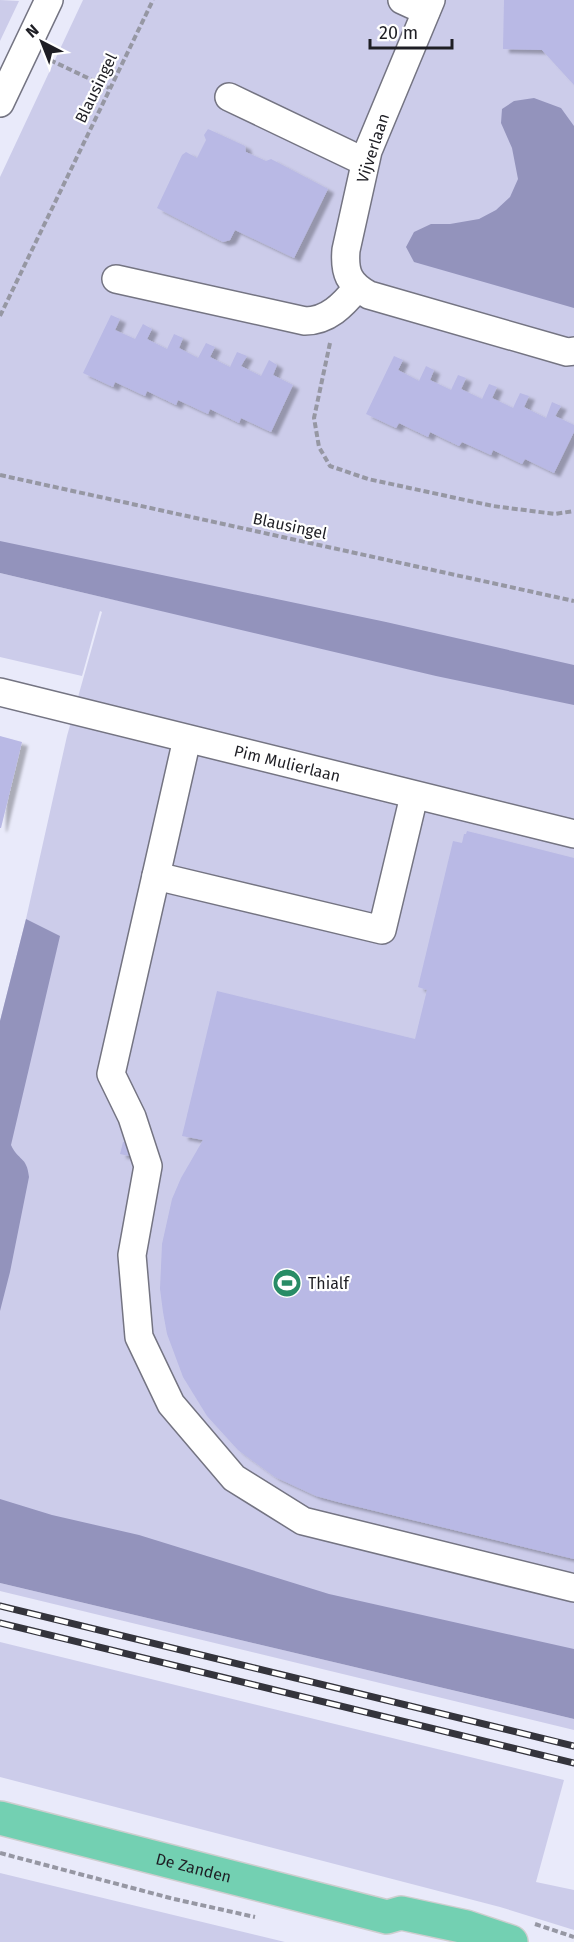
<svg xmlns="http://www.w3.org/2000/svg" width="574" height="1942" font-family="'Fira Sans',sans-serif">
<defs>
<filter id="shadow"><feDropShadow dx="6" dy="4" stdDeviation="1.5" flood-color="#0004"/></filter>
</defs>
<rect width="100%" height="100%" fill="#e9eafa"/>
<path fill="#ccccea" d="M0,0l19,1 -19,40z
M83,0h491v681l-574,-131v-373z
M0,573l106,25 468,101v976l-574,-130v-524l26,-102 41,-183 35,-124 -2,-1 -18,65 -82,-19z
M0,1583l574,136v11l-574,-139z
M0,1642l564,138 -28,102 38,8v40l-74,-23 -500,-130z
M0,1873l285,69h-285z"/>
<path fill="#9393bc" d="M534,98l27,10 13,18v182l-160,-46 -8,-15 8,-15 17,-8h19l29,-5 17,-9 14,-13 8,-18 -6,-31 -11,-25 1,-14 12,-8z
M0,541l386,81 188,43v40l-138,-29 -436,-103z
M26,919l34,17 -49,209c7,16 16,11 18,32l-19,95 -10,39v-290z
M0,1499l52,16 87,20 190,59 245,55v70l-574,-136z"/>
<path fill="#b9b9e5" filter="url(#shadow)" d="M504,0h70v85l-32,-35 -39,-1z
M208,129l37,17 1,6 20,9 5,-2 57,30 -34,69 -59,-28 -5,10 -7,2 -66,-34 25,-53 4,-3 11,6 9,-18 -2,-5z
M111,315l9,4 -5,11 20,9 8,-15 9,5 -5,10 20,10 7,-15 9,4 -4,10 19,10 8,-15 9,4 -5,10 20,10 7,-15 10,4 -6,10 20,10 8,-16 8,5 -4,10 20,10 -22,47 -30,-14 -2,5 -29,-14 -2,5 -30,-14 -2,5 -29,-14 -2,5 -30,-14 -2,5 -30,-14z
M394,356l9,4 -5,10 21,11 7,-15 8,4 -4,10 21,10 7,-15 8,3 -5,11 21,10 7,-15 8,3 -5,11 21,10 7,-15 9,3 -5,11 22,11 6,-16 9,4 -6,10 19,9v7l-20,41 -29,-14 -3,5 -29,-14 -2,5 -29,-13 -3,4 -29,-14 -2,5 -29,-14 -3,5 -30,-14z
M0,736l22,6 -21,86h-1z
M467,831l107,27v701l-236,-57 -22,-6 -41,-19 -37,-27 -31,-34 -24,-39 -16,-43 -4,-22 -3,-23 2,-45 10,-45 9,-21 22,-38 -21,-4 35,-145 198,48 12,-49 -9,-3 35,-146 9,2 2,-9h2z
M123,1142l9,2 -3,12 -9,-2z"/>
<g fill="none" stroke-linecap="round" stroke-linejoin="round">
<g stroke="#747482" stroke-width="30">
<g id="minor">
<path d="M402,0l24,11"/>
<path d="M431,0l-63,151 -22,99c-2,23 3,34 23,45l198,57 7,-1"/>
<path d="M229,97l136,65"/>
<path d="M0,103l49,-103"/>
<path d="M116,279l189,42c23,0 38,-16 52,-33"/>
<path id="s1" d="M0,692l574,142"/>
<path d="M187,739l-76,335 21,43 16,49 -16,89 7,82 32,67 63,74 69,43 271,67"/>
<path d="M156,876l226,54 32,-134"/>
</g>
</g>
<g stroke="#cececf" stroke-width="36">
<g id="major">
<path id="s2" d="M0,1818l387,99 14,-4 65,14 45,15"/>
</g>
</g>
<path stroke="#9697a3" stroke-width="4" stroke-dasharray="6 3" stroke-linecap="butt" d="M50,60l59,28
M0,316l153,-316
M330,343l-16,75 5,29 11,19 38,13 125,27 62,8 19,-3
M0,475l574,126
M0,1853l174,46 81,18
M535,1924l39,13"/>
<use href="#minor" stroke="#fff" stroke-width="27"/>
<use href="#major" stroke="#73d0b2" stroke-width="33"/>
<g stroke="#34343c" stroke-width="7">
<path id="rail" d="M0,1606l574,140
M0,1623l574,140"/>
</g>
<use href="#rail" stroke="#fff" stroke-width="4.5" stroke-dasharray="14" stroke-linecap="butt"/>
</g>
<defs>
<g id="stadium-disc" transform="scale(1.5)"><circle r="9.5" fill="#288c66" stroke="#fff"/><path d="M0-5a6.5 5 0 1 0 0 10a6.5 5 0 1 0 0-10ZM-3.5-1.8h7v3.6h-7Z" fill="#fff"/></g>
</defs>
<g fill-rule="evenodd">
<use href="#stadium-disc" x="287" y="1283"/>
</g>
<g text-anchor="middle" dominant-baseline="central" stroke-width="4.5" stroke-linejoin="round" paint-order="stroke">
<g font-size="16" fill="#1e1e24" stroke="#fff">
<text transform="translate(96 88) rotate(-64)">Blausingel</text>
<text transform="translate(373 148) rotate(-72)">Vijverlaan</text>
<text transform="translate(290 526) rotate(12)">Blausingel</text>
<text stroke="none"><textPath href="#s1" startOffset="296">Pim Mulierlaan</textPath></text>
<text stroke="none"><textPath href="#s2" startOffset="200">De Zanden</textPath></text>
</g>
<g font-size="16" fill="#1e1e24" stroke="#fff" text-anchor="start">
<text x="308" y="1283">Thialf</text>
</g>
</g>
<g transform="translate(42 42) rotate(318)" stroke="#ffffff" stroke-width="4.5" paint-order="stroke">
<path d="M0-4.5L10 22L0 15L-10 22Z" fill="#1e1e24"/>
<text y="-9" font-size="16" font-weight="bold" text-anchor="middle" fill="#1e1e24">N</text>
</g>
<path d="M370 39v9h82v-9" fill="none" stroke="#1e1e24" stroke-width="3"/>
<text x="379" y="39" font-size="18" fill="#1e1e24" stroke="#ffffff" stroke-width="4.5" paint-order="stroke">20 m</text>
</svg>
